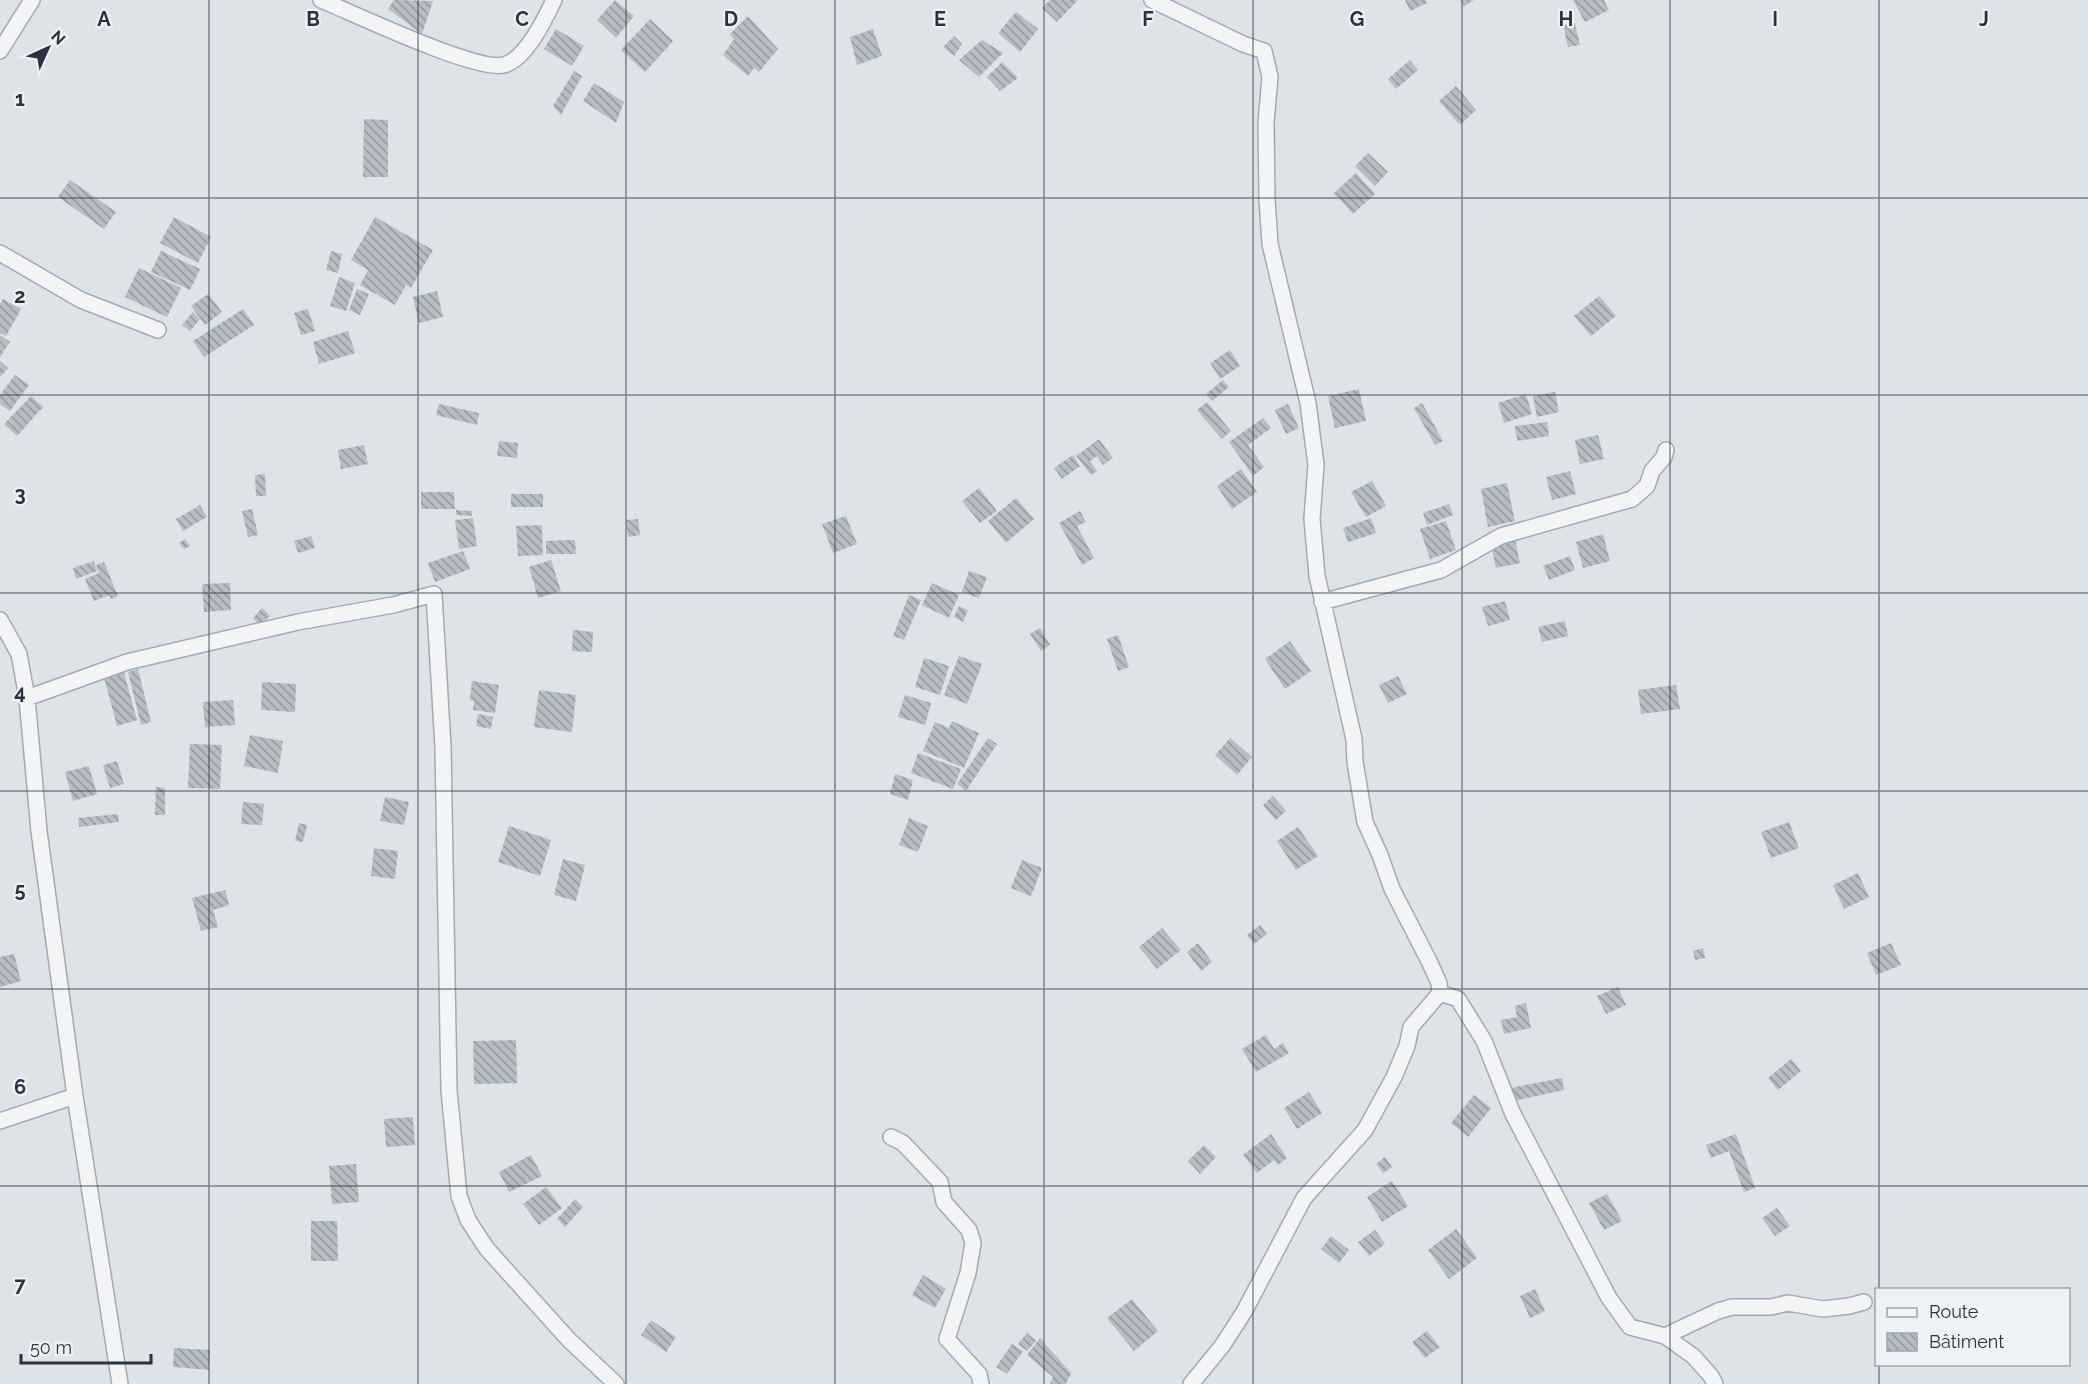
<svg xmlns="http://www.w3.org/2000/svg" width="2088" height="1384" font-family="Raleway,sans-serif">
<defs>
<pattern id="building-back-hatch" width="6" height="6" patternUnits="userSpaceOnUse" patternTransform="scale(1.5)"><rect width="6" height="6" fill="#b7bdc4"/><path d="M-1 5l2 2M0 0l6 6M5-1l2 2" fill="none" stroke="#959aa1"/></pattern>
</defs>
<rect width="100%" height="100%" fill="#dfe3e7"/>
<path fill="url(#building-back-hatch)" d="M394,0l39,1 -11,33 -34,-25z
M615,0l19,16 -18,22 -19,-18z
M1050,0h28l-21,22 -15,-14z
M1405,0h20l2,3 -17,8z
M1460,0h14l-10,6z
M1573,0h31l5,10 -24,12z
M1016,12l22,17 -18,23 -22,-19z
M748,16l30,33 -19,23 -5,-4 -6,8 -25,-21 11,-16 -4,-5z
M650,19l23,22 -28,31 -24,-22z
M1575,23l5,22 -12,2 -5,-22z
M556,29l28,17 -12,20 -28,-17z
M873,29l9,27 -25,9 -7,-28z
M954,36l8,8 -8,12 -11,-9z
M982,40l21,13 -24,24 -20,-17z
M1410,60l8,10 -22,19 -8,-10z
M1002,62l16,16 -18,13 -13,-14z
M574,71l8,5 -21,39 -8,-9z
M594,83l30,19 -8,21 -33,-22z
M1456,86l20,24 -16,15 -21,-24z
M364,119l24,1v57h-25z
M1368,153l20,19 -13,14 -20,-20z
M1356,173l19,21 -22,20 -19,-21z
M70,180l46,32 -12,17 -46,-32z
M174,217l37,20 -13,26 -38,-20z
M375,217l58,33 -22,38 -5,-3 -11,20 -35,-20 8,-15 -17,-10z
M161,251l39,18 -10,21 -39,-18z
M331,251l11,3 -4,19 -12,-3z
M139,268l42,20 -14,29 -42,-20z
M339,277l16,6 -9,28 -16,-5z
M357,289l12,5 -9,21 -11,-5z
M437,291l6,26 -24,6 -6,-26z
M208,294l14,18 -17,13 -14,-19z
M1599,296l17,20 -25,20 -17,-20z
M3,299l18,10 -15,27 -6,-3v-29z
M243,309l11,16 -50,32 -11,-16z
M308,309l7,22 -14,4 -7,-22z
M193,312l7,7 -10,12 -8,-6z
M348,331l7,22 -36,11 -6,-22z
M0,335l10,7 -10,15z
M1230,350l10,16 -20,13 -10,-16z
M0,361l8,7 -8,9z
M15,375l14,10 -19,26 -10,-7v-9z
M1223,380l6,7 -17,14 -6,-7z
M1359,389l7,32 -31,7 -7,-32z
M1555,392l4,20 -22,5 -4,-21z
M1526,394l6,20 -28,9 -6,-20z
M31,396l12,11 -26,29 -13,-12z
M1207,402l24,29 -9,8 -25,-29z
M1422,403l21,38 -8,4 -21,-37z
M439,404l40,9 -2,12 -41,-10z
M1288,404l11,24 -13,6 -11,-24z
M1263,418l8,10 -23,17 16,22 -11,9 -24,-34z
M1547,422l2,14 -32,5 -2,-15z
M1598,435l6,24 -24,5 -5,-24z
M1099,439l14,19 -10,7 -6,-9 -7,5 7,10 -6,4 -15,-19z
M499,441l19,2 -1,15 -20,-2z
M364,445l4,19 -27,5 -3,-19z
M1073,455l7,11 -18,13 -8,-11z
M1241,469l16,23 -25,17 -15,-23z
M1570,471l6,23 -24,6 -6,-23z
M265,474l1,22h-10l-1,-21z
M1372,481l14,25 -20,11 -15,-25z
M1507,483l8,38 -27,6 -7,-38z
M979,488l18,23 -17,12 -18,-22z
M421,492h33l1,17h-34z
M511,494h32v13h-32z
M1016,498l18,21 -28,24 -18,-22z
M1449,504l4,11 -26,10 -4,-12z
M200,505l7,12 -24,14 -7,-12z
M252,509l6,26 -10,2 -6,-26z
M456,510l16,1v5l-16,-1z
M1080,511l6,11 -9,4 17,32 -12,7 -23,-42z
M846,516l11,28 -24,9 -11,-29z
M473,518l4,28 -18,3 -4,-29z
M1371,518l5,15 -28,9 -5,-14z
M638,519l2,16 -12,2 -2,-17z
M1446,521l10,29 -26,9 -10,-30z
M542,525l1,30 -25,1 -2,-30z
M1603,534l7,27 -27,7 -7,-26z
M311,536l4,12 -17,5 -4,-12z
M185,539l5,7 -6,3 -5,-6z
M575,540l1,14h-30v-13z
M1515,540l5,23 -24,5 -5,-23z
M463,551l7,18 -35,13 -7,-19z
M1570,556l5,14 -26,10 -6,-14z
M551,560l10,31 -23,7 -9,-31z
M94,561l3,10 -21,8 -3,-11z
M104,562l14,34 -7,3 -2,-4 -15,6 -9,-22 14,-6 -3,-8z
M969,571l18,6 -8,21 -17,-6z
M230,583l1,27 -27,2 -2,-28z
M932,583l27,12 -10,23 -27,-13z
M909,595l12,5 -17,40 -11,-4z
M1505,601l5,19 -22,6 -6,-19z
M959,606l9,4 -5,12 -9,-5z
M262,608l8,8 -10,9 -7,-7z
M1565,621l3,15 -26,6 -4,-15z
M1040,628l10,17 -9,6 -11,-17z
M573,630l20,2 -1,20 -20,-1z
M1118,635l11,32 -11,4 -11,-32z
M1290,641l21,30 -26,18 -20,-30z
M959,656l23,8 -15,40 -23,-9z
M924,658l25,8 -9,29 -25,-8z
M123,669l14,51 -20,6 -14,-52z
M138,669l13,53 -10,3 -13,-53z
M1398,676l9,18 -19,9 -9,-18z
M472,681l27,4 -4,28 -22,-3 1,-9 -4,-1z
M262,682l34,2 -1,28 -34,-2z
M1676,685l4,24 -39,5 -3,-24z
M539,690l37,5 -4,37 -38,-5z
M905,695l26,8 -6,22 -27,-8z
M233,700l2,25 -30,2 -2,-25z
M478,714l15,3 -2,12 -15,-3z
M952,721l27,12 -15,35 -41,-17 12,-29 14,6z
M250,735l33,6 -5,32 -34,-7z
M988,738l9,6 -31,47 -9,-7z
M1230,738l22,19 -15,18 -22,-20z
M190,744l32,1 -2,44 -32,-1z
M918,753l43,16 -8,20 -42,-16z
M117,761l7,23 -14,4 -7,-23z
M89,766l8,28 -24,7 -8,-29z
M895,774l18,6 -5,20 -18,-6z
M156,787l9,1v27h-10z
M1273,796l13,15 -10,9 -13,-15z
M385,797l24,5 -5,23 -24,-4z
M243,802l21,2 -2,21 -21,-1z
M118,814l1,8 -40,5 -1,-9z
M909,818l19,8 -10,26 -19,-7z
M1789,822l10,26 -28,10 -10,-26z
M299,823l8,2 -4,17 -8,-1z
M509,826l42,14 -11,36 -42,-14z
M1298,827l20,29 -22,14 -19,-29z
M374,848l24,3 -3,28 -24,-3z
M563,859l22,6 -9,36 -22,-6z
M1022,860l20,8 -11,28 -20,-8z
M1858,873l11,24 -25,12 -11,-24z
M225,890l4,15 -16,5 5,17 -17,4 -9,-33z
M1260,925l7,9 -13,10 -7,-9z
M1162,928l19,22 -24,19 -18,-22z
M1198,943l14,19 -11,9 -14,-19z
M1891,943l10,22 -25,10 -9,-22z
M1703,948l2,10 -10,2 -2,-9z
M14,954l7,27 -21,6v-30z
M1618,987l8,18 -20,9 -9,-18z
M1526,1003l5,25 -27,6 -3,-14 16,-3 -2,-11z
M1266,1035l8,14 9,-6 6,10 -33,19 -14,-23z
M516,1040l1,43 -43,1 -1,-43z
M1791,1059l10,12 -23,19 -10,-12z
M1562,1078l2,12 -51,11 -3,-13z
M1309,1092l13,21 -25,16 -13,-21z
M1474,1095l17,13 -23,29 -17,-14z
M413,1117l2,28 -29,2 -2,-28z
M1271,1134l16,24 -9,7 -4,-5 -17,13 -14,-18z
M1736,1134l19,54 -11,4 -15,-41 -18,7 -5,-13z
M1204,1145l12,12 -16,17 -12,-13z
M531,1155l11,21 -33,16 -10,-20z
M1385,1157l7,10 -9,6 -7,-9z
M356,1164l3,38 -27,2 -3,-38z
M1392,1181l16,25 -26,16 -15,-25z
M546,1187l16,21 -23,17 -16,-21z
M1607,1194l15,27 -18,9 -15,-27z
M575,1199l8,8 -18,20 -8,-8z
M1777,1208l13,18 -15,10 -13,-18z
M311,1221h26l1,40h-27z
M1456,1229l21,29 -28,21 -21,-29z
M1375,1230l10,14 -16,12 -11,-14z
M1331,1236l18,14 -10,13 -18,-14z
M923,1275l23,14 -11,19 -23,-13z
M1535,1289l10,22 -15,7 -10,-22z
M1132,1299l26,32 -24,20 -27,-33z
M651,1320l25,17 -10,15 -25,-17z
M1427,1331l13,16 -15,11 -13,-16z
M1027,1333l9,8 -9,10 -9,-7z
M1040,1338l31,35 -5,11h-16l3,-7 -26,-22z
M1012,1344l11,7 -16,23 -11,-7z
M174,1348l36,2 -1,20 -36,-3z"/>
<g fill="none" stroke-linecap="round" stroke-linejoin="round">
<g stroke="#a5aab1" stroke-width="18">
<path id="minor" d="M321,0c32,13 155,72 183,65 22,-6 41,-46 50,-65
M1152,0l91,44 21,7 6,26 -4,45 1,77 3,45 38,159 8,62 -4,54 5,57 37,163 1,23 10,60 15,33 12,34 37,72 10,22 1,10
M0,51l32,-51
M0,253l81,47 77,30
M1322,602l119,-32 60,-34 131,-37 15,-13 5,-15 12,-14 2,-7
M0,620l19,34 8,44 12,133 36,265 45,288
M27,698l100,-36 171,-40 95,-17 41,-11 9,153 6,343 10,106 9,24 19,29 82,91 47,44
M1440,993l18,6 26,42 29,73 96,184 21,29 35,9 28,20 18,20 4,8
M0,1121l75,-25
M891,1137l12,6 37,39 4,20 25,28 4,13 -5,30 -21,66 32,35 2,10
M1665,1336l53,-25 14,-4h39l17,-4 35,6 26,-3 15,-4
M1191,1384l31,-38 22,-34 60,-114 61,-68 29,-53 13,-31 4,-19 29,-34"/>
</g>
<use href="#minor" stroke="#f2f4f6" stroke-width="15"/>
</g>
<path fill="none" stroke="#29323e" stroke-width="1.5" stroke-opacity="0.55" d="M209,0v1384M418,0v1384M626,0v1384M835,0v1384M1044,0v1384M1253,0v1384M1462,0v1384M1670,0v1384M1879,0v1290M0,198h2088M0,395h2088M0,593h2088M0,791h2088M0,989h2088M0,1186h2088M1879,1364v20"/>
<g font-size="20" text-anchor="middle" font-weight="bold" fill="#29323e" stroke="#eff2f5" stroke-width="4.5" stroke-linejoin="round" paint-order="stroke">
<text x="104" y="26">A</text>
<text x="313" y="26">B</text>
<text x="522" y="26">C</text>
<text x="731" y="26">D</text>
<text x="940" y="26">E</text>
<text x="1148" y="26">F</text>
<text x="1357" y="26">G</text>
<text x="1566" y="26">H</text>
<text x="1775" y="26">I</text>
<text x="1984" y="26">J</text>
<text x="20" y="106">1</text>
<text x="20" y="303">2</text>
<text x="20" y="501">3</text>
<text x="20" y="699">4</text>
<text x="20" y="897">5</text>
<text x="20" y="1094">6</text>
<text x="20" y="1292">7</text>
</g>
<rect x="1875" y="1288" width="195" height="78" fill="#eff2f5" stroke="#a0a5ac" stroke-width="1.5"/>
<rect x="1887" y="1308" width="30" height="9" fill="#f2f4f6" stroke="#a0a5ac" stroke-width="1.5"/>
<text x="1929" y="1318" font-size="18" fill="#29323e">Route</text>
<rect x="1887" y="1333" width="30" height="18" fill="url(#building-back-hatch)" stroke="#a0a5ac" stroke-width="1.5"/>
<text x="1929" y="1348" font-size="18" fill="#29323e">Bâtiment</text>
<g transform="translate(48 48) rotate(45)" stroke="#eff2f5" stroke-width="4.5" paint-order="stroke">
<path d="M0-4.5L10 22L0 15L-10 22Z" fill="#29323e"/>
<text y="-9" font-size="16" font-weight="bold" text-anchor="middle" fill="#29323e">N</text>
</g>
<path d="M21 1354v9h130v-9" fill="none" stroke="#29323e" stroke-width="3"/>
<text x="30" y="1354" font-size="18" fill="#29323e" stroke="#eff2f5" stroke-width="4.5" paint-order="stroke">50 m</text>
</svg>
